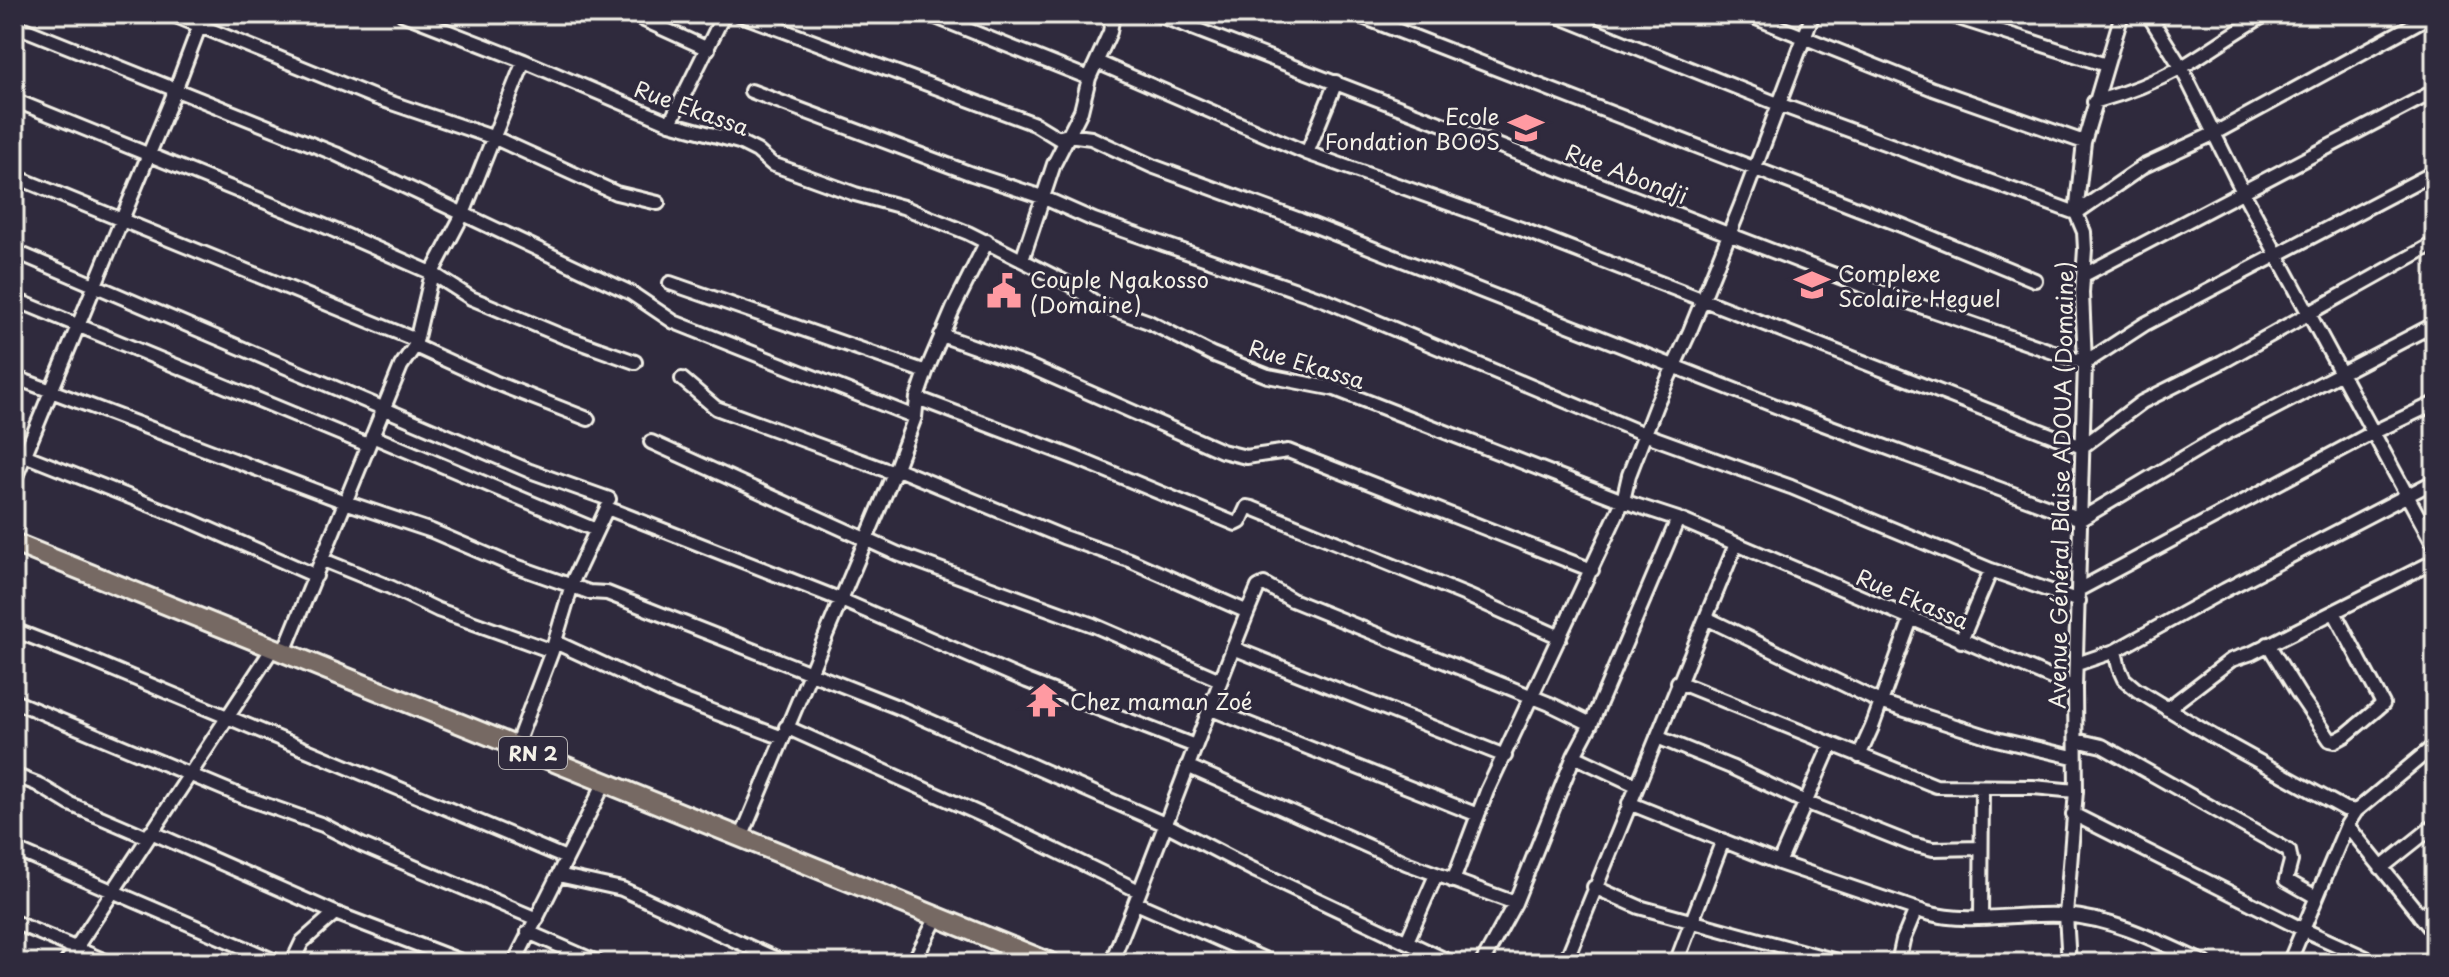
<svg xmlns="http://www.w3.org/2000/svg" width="2449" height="977" font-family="'Playpen Sans',sans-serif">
<rect width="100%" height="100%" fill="#2f2a3d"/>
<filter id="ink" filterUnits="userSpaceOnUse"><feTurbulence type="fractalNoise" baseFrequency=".0125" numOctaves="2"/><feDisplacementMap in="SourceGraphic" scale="16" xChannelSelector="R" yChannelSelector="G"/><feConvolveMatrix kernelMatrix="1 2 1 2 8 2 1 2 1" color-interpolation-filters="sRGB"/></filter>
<g filter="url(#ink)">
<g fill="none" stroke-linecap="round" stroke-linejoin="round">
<g stroke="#f4f1e8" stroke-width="18">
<path id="minor" d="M171,14l203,83 121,41 121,55 42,10
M403,14l121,47 146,62 69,19 18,9 15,13 83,30 48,13 65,26 103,52 25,18 53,19 63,32 56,22 67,13 288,112 55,18 397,169
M739,14l296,110 23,14 10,-3 23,3 61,28 148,54 496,194 285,105 134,-80 220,-115
M928,14l161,64
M1156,14l718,276 211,73 60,-39 290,-152
M1355,14l546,211 134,55
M1553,14l225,90 298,109 68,-47 69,-32 220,-120
M1746,14l187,75 151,53
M1946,14l160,51
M2148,14l33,53 61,123 193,357
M642,19l66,30
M14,25l322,129 295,139 43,29 241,95
M1097,62l210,91 214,76 561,218 60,-45 80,-40 213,-119
M751,91l221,83 70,23 52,23 231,80 319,134 147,53 200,83 88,31
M14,100l306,124 112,49 39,25 91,38 73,26
M2094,102c29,-8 61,-20 88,-35 29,-17 55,-37 85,-53
M670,123l54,-109
M1307,153l29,-71
M14,176l402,164
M14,251l516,220 79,28
M1022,260l32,-96 27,-53 8,-33 21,-46 3,-18
M2084,275l351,-184
M670,283l256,89
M14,299l354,146
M941,335l90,32 191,84 24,6 42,-6 304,119
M415,346l79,36 94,37
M14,377l331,125 87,29 75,32 82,29 18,1 293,115 267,117 85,44 200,94
M682,379l34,29 178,65
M917,398l159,60 160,66 4,-2 7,-15 5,1 216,88 92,41
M372,436l224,94
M651,442l247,112 195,71 127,55
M14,451l177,70 125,55
M895,468l168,69 66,23 112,49 7,2 10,-24 6,-3 28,16 258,104 41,20
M14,481l161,-390 29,-77
M323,560l67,27 48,23 114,41
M2080,589l292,-156 63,-30
M1706,618l174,84 116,37 77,18
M14,630l67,26 485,202
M1961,641l30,-71
M555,642l117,54 111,42
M2268,644l30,49 32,47 5,1 11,-6 37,-31 -49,-92
M1233,648l272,108
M2115,651l110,-61 210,-109
M284,652l117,-286 14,-20 17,-73 31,-59 61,-153
M2077,664l38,-13 4,17 5,11 13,11 74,45 134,74 11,2
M1678,682l258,104 97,1 43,4
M14,701l232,97 77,27 39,20 175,74
M1211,709l267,106
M2167,709l64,-49 21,-7 183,-92
M786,727l207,93 146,71
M1657,737l74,30 74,35 106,42 22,5 48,-1
M2076,740l26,6 187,105 2,10 -5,19 30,17
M516,746l36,-95 22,-73 33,-70 232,91 188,82 168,65
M1574,756l62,29
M1859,756l13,-29 39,-108
M1187,766l219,97 109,40
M14,775l23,9 33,20 77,33
M1629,803l150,60 148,50c44,12 92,-1 137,2 52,4 95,27 141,48
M2073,814l229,115 75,34
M2347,825l88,109
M151,832l184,81 131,50
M741,838l153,-365 21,-56 2,-19 9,-26 27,-63 34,-68
M14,849l266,114
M1779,863l52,-119
M2381,868l54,-43
M558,875l64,14 163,74
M1453,881l34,-90 136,-290 6,-26 27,-70 34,-74 51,-126 72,-191
M1594,887l45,20 205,56
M1136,903l137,60
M2420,916l15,-10
M1981,917l1,-130
M14,922l96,41
M528,932l71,31
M1407,941l29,-66
M66,963l207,-315
M292,963l10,-21 33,-29
M514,963l91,-181
M913,963l24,-46
M1111,963c48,-117 90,-235 137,-352
M1482,963l33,-60 59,-147 17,-32 87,-205
M1565,963l171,-419
M1676,963l47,-123
M1898,963l5,-23 13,-31
M2069,963l-3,-48 10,-124 -1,-103 10,-325 -3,-70 3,-44 -1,-17 -8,-19 8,-71 38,-128
M2289,963l58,-138 9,-14 79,-66"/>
</g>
<g stroke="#f4f1e8" stroke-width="24">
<path id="highway" d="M14,543l1037,420"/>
</g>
<use href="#minor" stroke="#2f2a3d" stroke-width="12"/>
<use href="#highway" stroke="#766964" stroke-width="18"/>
</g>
</g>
<defs>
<g id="school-bare" transform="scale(2.76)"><path d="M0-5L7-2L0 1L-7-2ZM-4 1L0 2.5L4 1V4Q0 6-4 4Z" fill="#ff9aa2" stroke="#2f2a3d" stroke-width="2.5" paint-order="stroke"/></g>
<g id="civic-bare" transform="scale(2.76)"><path d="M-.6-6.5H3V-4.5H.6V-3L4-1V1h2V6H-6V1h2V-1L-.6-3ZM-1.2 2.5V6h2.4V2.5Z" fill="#ff9aa2" stroke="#2f2a3d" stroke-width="2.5" paint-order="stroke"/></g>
<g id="temple-bare" transform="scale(2.76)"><path d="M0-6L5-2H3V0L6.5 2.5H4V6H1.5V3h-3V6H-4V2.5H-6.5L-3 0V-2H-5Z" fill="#ff9aa2" stroke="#2f2a3d" stroke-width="2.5" paint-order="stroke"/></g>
</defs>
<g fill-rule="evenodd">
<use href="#school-bare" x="1526" y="128"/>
<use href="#school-bare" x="1812" y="285"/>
<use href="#civic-bare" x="1004" y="291"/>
<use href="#temple-bare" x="1044" y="700"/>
</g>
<g text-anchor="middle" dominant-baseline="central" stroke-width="6" stroke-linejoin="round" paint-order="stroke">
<rect fill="#2f2a3d" stroke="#b9b5b5" stroke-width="2" x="499" y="737" width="68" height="32" rx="6"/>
<g font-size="20" font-weight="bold" fill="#f4f1e8">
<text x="533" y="753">RN 2</text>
</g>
<g font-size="22" fill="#f4f1e8" stroke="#2f2a3d">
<text transform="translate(692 107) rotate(20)">Rue Ekassa</text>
<text transform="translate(1627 173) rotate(21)">Rue Abondji</text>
<text transform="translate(1307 363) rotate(17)">Rue Ekassa</text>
<text transform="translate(2060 485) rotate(-89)">Avenue Général Blaise ADOUA (Domaine)</text>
<text transform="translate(1913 598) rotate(23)">Rue Ekassa</text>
</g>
<g font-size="22" fill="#f4f1e8" stroke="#2f2a3d" text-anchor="start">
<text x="1500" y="115" text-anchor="end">Ecole<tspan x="1500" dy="25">Fondation BOOS</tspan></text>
<text x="1838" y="272">Complexe<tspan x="1838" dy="25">Scolaire Heguel</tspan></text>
<text x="1030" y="278">Couple Ngakosso<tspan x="1030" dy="25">(Domaine)</tspan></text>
<text x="1070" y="700">Chez maman Zoé</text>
</g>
</g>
<rect width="2449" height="977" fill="none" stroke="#2f2a3d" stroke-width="48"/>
<rect x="24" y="24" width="2401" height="929" fill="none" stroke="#f4f1e8" stroke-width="3" filter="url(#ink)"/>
</svg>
